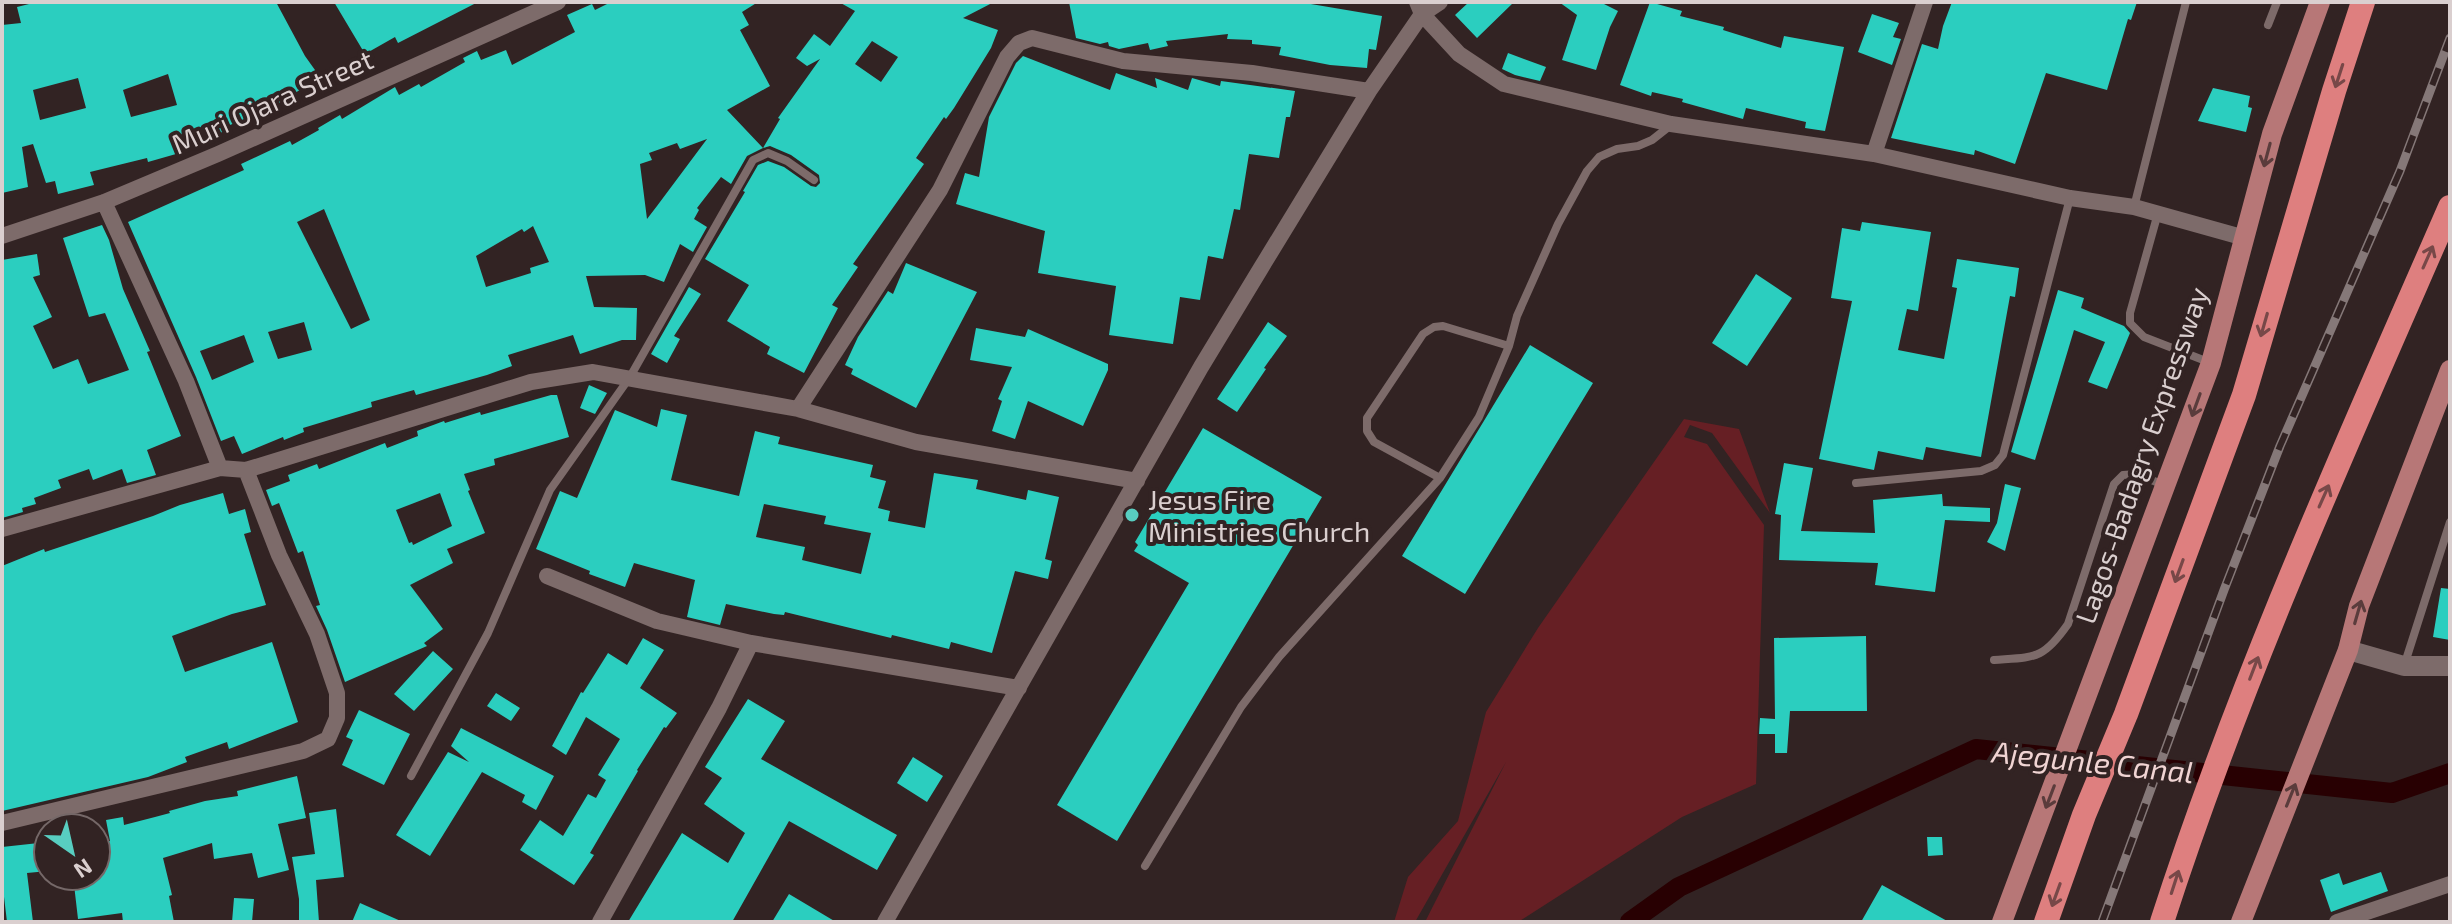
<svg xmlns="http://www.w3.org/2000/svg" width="2452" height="924" font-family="'Exo 2',sans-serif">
<rect width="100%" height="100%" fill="#322323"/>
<path fill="#661f24" d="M1684,419l55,10 31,84 -58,-80 -22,-8 -6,12 23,7 57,81 -8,259 -74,33 -164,105h-93l81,-160 -91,160h-21l14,-45 50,-56 28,-109 52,-84z"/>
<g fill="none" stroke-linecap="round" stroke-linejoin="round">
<path stroke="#280002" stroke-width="20" d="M1630,922l49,-35 297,-138 416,44 58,-20"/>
</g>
<path fill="#2bcebf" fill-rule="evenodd" d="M37,2h239l29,54 15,21 -50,32 -45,18 1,4 -52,15 2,8 -28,8 -1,-4 -57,14 4,13 -36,9 -3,-13 -9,2 -13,-39 -11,3 6,40 -26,6v-168l19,-2 -4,-16zM168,74l9,31 -46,12 -8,-27zM78,78l8,30 -46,12 -7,-30z
M334,2h144l-80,41 -3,-6 -30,17z
M611,2h147l-16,10 7,13 -9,5 30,56 -43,24 36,38 -16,8 -16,28 -10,-7 -24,31 2,2 -5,9 13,8 -14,25 -13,-8 -16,38 -19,-7 -59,1 8,31 43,1 -1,32h-14l-42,14 -7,-19 -65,20 4,11 -25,9 -71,20 -2,-5 -43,12 1,5 -69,21 1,4 -20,8 -1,-3 -41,17 -8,-18 -13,5 -25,-64 -68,-155 116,-52 -3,-6 49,-23 2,4 27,-15 -1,-2 22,-13 2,4 53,-32 4,8 20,-11 2,3 44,-25 -2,-4 14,-7 4,9 25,-10 6,15 63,-33 -8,-17 25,-11 3,6zM707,139l-50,67 -10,13 -7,-55 12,-4 -3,-7 28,-10 3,6zM324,209l46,111 -19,9 -54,-107zM533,226l16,36 -19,6 1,5 -45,14 -10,-31 46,-27 2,3zM304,322l8,28 -34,9 -10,-27zM244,335l10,27 -42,18 -12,-29z
M839,2h155l-31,16 35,12 -7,18 -37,60 -8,11 -2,-2 -28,41 8,6 -71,100 5,3 -26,38 6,3 -34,65 -37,-19 3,-7 -43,-26 22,-36 -44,-26 40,-67 -2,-1 15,-26 10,-4 16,6 27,19 5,1 4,-4 -1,-8 -28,-20 -21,-9 -7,2 17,-29 -2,-1 42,-59 -13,7 -11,-8 18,-24 16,12 25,-35zM872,41l26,16 -17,25 -26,-18z
M1069,2h230l83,14 -6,34 -7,-1 -2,19 -37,-3 -51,-10 2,-8 -29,-3v-4l-25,-1 1,-5 -62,7 2,5 -18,4 -2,-7 -29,6 -10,-3 -1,-4 -8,2 -24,-6z
M1469,2h45l-37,36 -22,-23z
M1559,2h41l18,9 -8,16 -14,43 -34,-10 15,-45z
M1650,2l32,9 -2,5 44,11 -1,3 58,18 3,-12 60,11 -19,84 -20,-3 1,-6 -60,-14 -3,11 -61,-17 1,-3 -31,-7 -1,4 -31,-11z
M1952,2h185l-6,18 -3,-1 -21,71 -61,-17 -31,91 -40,-14 -1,5 -83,-17 31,-94 16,5 5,-23z
M1872,14l27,9 -6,14 8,2 -9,26 -34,-13z
M1508,53l38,14 -6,14 -25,-6 -13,-6z
M1023,56l87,34 6,-17 41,15 -2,-10 33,12 4,-12 28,8 1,-5 74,10 -5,26h-4l-7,41 -30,-4 -9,56 -6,-1 -11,50 -15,-3 -8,44 -20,-3 -7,47 -64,-9 7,-49 -78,-13 7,-42 -89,-27 9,-31 14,4 10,-60 27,-54z
M2213,88l37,8 -2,11 4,1 -6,24 -48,-11z
M1862,222l69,10 -13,79 -11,-2 -9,41 46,9 13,-71 -5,-1 5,-28 62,9 -4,29 -5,-1 -29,161 -55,-10 -3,13 -45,-9 -4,19 -55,-11 33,-158 -21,-3 11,-70 18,3z
M102,225l7,15 14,49 27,62 -3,1 34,84 -34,14 9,25 -29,8 -5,-14 -29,11 -4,-11 -31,11 3,8 -27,10 2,6 -14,4 1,4 -21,6v-258l35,-6 3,21 -7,2 19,40 -19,9 20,43 25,-10 10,25 41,-14 -24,-57 -16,4 -26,-79z
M906,263l71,29 -61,116 -65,-34 2,-5 -8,-4 13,-28 30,-46 5,3z
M1756,274l36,24 -45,68 -35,-23z
M689,287l12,7 -27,42 6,3 -13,24 -16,-9z
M2058,290l26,8 -3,10 43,18 6,7 -23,56 -19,-7 17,-40 -31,-12 -39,130 -24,-8z
M1268,322l19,14 -23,32 2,1 -29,43 -20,-13z
M976,328l49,9 3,-8 80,35v6l-25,56 -55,-25 -13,38 -23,-8 10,-30 -4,-2 14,-32 -42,-7z
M1530,345l63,38 -128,211 -63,-38z
M589,385l18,8 -12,21 -15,-6z
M551,395h6l12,42 -75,22 1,6 -31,9 6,16 -2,1 17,42 -38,16 6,14 -43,22 33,44 -19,14 3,3 -82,36 -18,-52 -11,-24 4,-1 -17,-54 -5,2 -19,-50 -7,3 -6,-16 24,-9 -2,-6 29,-11 2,5 66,-26 2,5 31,-12 -1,-5 27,-10 1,2 35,-11 1,3zM440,493l12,33 -39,19 -1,-3 -3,1 -13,-33z
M661,409l26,6 -16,65 68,16 16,-65 25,6 -2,7 95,21 -3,12 16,4 -8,27 12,3 -2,10 37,7 9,-55 44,7 -2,9 50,11 2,-10 31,7 -14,62 7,2 -4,18 -33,-8 -23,82 -41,-11 -2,7 -57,-14 -1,3 -106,-26 -1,3 -10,-1 -48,-10 -6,21 -33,-8 8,-37 -61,-17 -9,24 -36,-13 1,-3 -54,-22 24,-58 17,7 38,-88 42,17zM764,504l62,12 -2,8 47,9 -10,41 -59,-14 3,-13 -49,-10z
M1203,428l119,69 -205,344 -60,-36 132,-222 -55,-32 4,-6 -3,-3z
M1784,463l29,5 -12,63 74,2 -2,-33 69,-6 1,12 47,2v14l-45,-2 -10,72 -60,-7 3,-22 -99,-3 2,-45 -6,-1z
M2005,484l16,4 -16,63 -18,-9 10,-19z
M223,493l6,21 16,-5 6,23 -7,2 22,71 -34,9 -60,22 13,36 87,-30 26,80 -69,27 -2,-7 -42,15 2,5 -39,15 -146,34v-245l42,-17 1,3 108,-36 27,-11z
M2441,588l9,1v51l-17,-3z
M1866,636l1,75h-77l-3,42h-12v-19h-16l1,-16 15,1 -1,-81z
M643,638l21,12 -24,38 37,25 -11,15 -2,-1 -27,43 1,1 -48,82 4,2 -20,30 -54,-35 20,-30 23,16 25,-42 8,4 10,-18 -8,-5 22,-36 -34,-22 -20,38 -14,-9 29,-54 2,1 25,-40 19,12z
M433,651l20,18 -39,42 -20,-17z
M496,693l24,15 -9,13 -24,-15z
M748,699l37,22 -24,38 136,76 -20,35 -88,-49 -57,101h-104l54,-89 46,30 17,-30 -41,-29 18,-26 -17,-11z
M359,710l51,24 -26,51 -42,-20 11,-25 -7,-3z
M461,728l93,48 -18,34 -14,-8 3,-7 -43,-23 -52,84 -34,-21 52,-83 21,10 -18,-16z
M913,757l30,19 -16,26 -30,-19z
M297,776l9,42 -28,6 11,46 -31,8 -6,-25 -38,6 -2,-16 -49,15 9,37 -3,1 5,26h-51l-1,-9 -44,6 -5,-43h23v-33l14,-2 -4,-21 17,-3 1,8 31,-8 15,-4 -1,-2 36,-10 33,-5 -1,-5z
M336,809l8,68 -28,3 3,42h-20v-23l-7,-42 23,-3 -6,-41z
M1927,837h15l1,18 -15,1z
M48,842v29l-21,2 6,49h-26l-5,-42v-33z
M2381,872l7,19 -57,21 -11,-32 19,-7 4,12z
M1882,885l67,37h-88z
M789,894l47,28h-64z
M234,898l20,1 -2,23h-20z
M360,903l43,19h-51z"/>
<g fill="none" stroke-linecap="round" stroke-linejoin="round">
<path stroke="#7d6b6a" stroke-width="8" d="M2268,25l9,-23
M2134,207l52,-205
M2158,213l-28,100v10l14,14 67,26
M1440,478l-66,-36 -7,-11v-13l56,-84 11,-7 9,-1 66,20
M1856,483l125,-12 14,-6 8,-10 67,-257
M1994,660c41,-3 49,0 74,-36l46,-140 9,-9 14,-1 29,12
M2404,666l46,-144
M411,776l77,-143 62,-143 80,-113 123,-217 15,-7 19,8 27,19
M1145,866l96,-159 38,-50 161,-179 39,-61 30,-71 8,-30 41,-92 29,-53 12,-14 18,-8 21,-3 14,-6 19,-15"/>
<path stroke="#7d6b6a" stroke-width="16" d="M1417,2l5,12 37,40 45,30 167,40 203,30 196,44 64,9 111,31
M1874,154l51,-152
M104,202l82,179 34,87
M2,236l102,-34 114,-48 340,-152
M798,409l142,-219 67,-133 12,-14 13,-5 91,23 129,12 117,18
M2,529l218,-61 26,2 285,-88 62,-10 205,37 118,33 221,39
M547,576l110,45 94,22 268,45
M2,823l301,-72 25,-12 9,-21v-25l-20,-59 -38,-79 -33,-85
M600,922l119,-214 32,-65
M885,922l316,-555 60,-99 108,-177 53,-77 18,-12
M2337,922l113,-38"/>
<path stroke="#7d6b6a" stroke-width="20" d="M2348,650l56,16h46"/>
<path stroke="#b77777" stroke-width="20" d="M2002,922l209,-559 61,-229 48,-132
M2241,922l107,-272 11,-44 91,-236"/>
<path stroke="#de7f7f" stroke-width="24" d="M2046,922l38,-107 42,-101 118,-319 90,-304 29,-89
M2162,922c79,-245 185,-479 288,-715"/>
<g stroke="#857878" stroke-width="9">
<path id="rail" d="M2102,922l122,-332 56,-144 120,-275 50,-133"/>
</g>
<use href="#rail" stroke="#322323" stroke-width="6" stroke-dasharray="18" stroke-linecap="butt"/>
</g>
<defs><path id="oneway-shaft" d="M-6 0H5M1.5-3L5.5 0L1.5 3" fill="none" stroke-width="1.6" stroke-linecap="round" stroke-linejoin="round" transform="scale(2)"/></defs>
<g stroke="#774848">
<use href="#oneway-shaft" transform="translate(2339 76) rotate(108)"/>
<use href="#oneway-shaft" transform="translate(2428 257) rotate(-66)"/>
<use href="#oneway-shaft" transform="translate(2264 325) rotate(106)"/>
<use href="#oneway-shaft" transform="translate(2324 496) rotate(-66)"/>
<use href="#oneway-shaft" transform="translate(2179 571) rotate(110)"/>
<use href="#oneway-shaft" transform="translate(2254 668) rotate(-69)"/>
<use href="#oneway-shaft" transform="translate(2175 882) rotate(-72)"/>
<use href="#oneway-shaft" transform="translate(2056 895) rotate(110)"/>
</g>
<g stroke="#5a3c3c">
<use href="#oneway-shaft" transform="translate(2267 155) rotate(105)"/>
<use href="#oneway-shaft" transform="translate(2196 405) rotate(110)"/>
<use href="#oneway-shaft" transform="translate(2358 612) rotate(-74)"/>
<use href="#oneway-shaft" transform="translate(2291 795) rotate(-68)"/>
<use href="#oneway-shaft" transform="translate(2050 797) rotate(111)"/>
</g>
<circle fill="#58cec1" stroke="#322323" stroke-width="3" cx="1132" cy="515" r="8"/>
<g text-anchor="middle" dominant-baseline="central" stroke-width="8" stroke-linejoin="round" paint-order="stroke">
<g font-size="28" fill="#dacfcf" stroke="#322323">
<text transform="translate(272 101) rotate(-24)">Muri Ojara Street</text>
<text transform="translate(2141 455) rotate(-71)">Lagos-Badagry Expressway</text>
</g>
<g font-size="28" fill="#dacfcf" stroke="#322323" text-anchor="start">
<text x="1148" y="499">Jesus Fire<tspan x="1148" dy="32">Ministries Church</tspan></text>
</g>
<g font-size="30" font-style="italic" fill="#f0d4d3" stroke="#322323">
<text transform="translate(2093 761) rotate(6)">Ajegunle Canal</text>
</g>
</g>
<rect width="2452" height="924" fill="none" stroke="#dacfcf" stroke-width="8"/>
<g transform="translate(72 852) rotate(146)"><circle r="38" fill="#322323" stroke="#756868" stroke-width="2"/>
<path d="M0-6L14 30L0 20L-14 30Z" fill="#58cec1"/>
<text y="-12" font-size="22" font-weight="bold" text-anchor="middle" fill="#dacfcf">N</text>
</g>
</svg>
